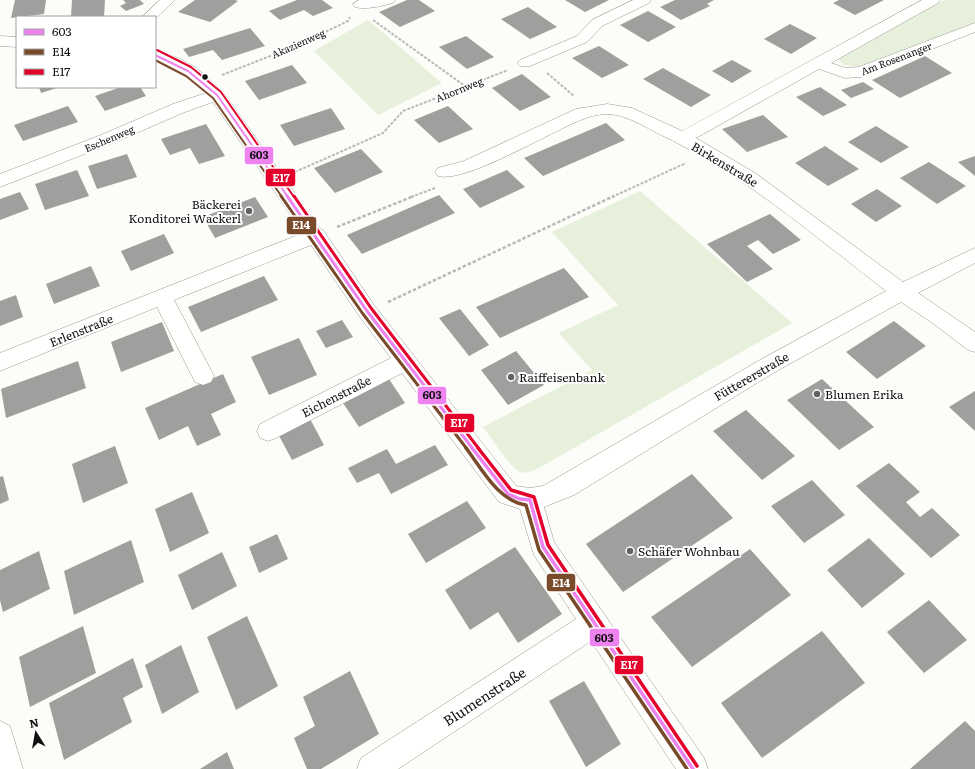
<svg xmlns="http://www.w3.org/2000/svg" width="975" height="769" font-family="Literata,serif">
<rect width="100%" height="100%" fill="#fcfcf8"/>
<path fill="#e6f0da" d="M945,0h30v23l-117,44 -14,-2 -5,-5c6,-10 89,-51 106,-60z
M368,20l74,63 -64,32 -64,-64z
M640,191l152,132 -253,145c-5,2 -12,6 -18,4 -11,-3 -30,-35 -38,-45l109,-57 -33,-37 59,-28 -66,-73z"/>
<path fill="#a09f9d" d="M15,0h31l-2,14 -33,4z
M72,0h33l-1,17h-33z
M123,0h17l4,4 -18,7 -6,-5 6,-3z
M195,0h40l3,1 -28,21 -32,-10z
M297,0h25l11,8 -20,8 -9,-6 -24,10 -11,-9z
M407,0h12l16,11 -35,16 -21,-15z
M565,0h44l-24,12z
M675,0h39l-7,4 3,2 -29,14 -21,-13z
M839,0h45l-29,15 -22,-12z
M528,7l29,20 -27,12 -29,-20z
M648,11l28,16 -28,15 -28,-17z
M790,24l27,14 -26,16 -27,-15z
M250,28l15,18 -43,14 -9,-10 -24,7 -6,-8z
M466,36l28,21 -27,12 -28,-22z
M599,46l30,19 -27,13 -30,-20z
M925,56l27,17 -52,25 -28,-18z
M732,60l20,11 -20,12 -20,-12z
M292,65l15,18 -48,17 -14,-19z
M663,68l48,27 -20,12 -48,-28z
M522,74l29,23 -31,14 -28,-23z
M863,82l11,7 -23,9 -10,-8z
M39,87h21l-19,6z
M121,87h19l6,9 -41,15 -10,-15z
M820,87l27,18 -24,11 -27,-19z
M68,106l10,16 -55,19 -9,-16z
M448,106l25,23 -34,14 -25,-23z
M331,108l14,21 -51,17 -14,-21z
M763,115l25,22 -41,15 -25,-23z
M606,123l19,17 -82,36 -19,-18z
M206,124l19,32 -26,8 -9,-16 -20,7 -9,-16z
M876,126l33,21 -28,16 -33,-21z
M825,146l34,23 -31,17 -33,-23z
M361,149l22,23 -48,21 -21,-25z
M127,154l10,23 -40,12 -9,-23z
M975,156v20l-17,-14z
M929,162l37,24 -29,18 -37,-26z
M77,170l12,26 -44,14 -10,-26z
M507,170l18,17 -45,21 -17,-19z
M877,189l25,17 -26,16 -25,-18z
M20,192l9,17 -29,11v-21z
M439,195l16,18 -93,41 -15,-19z
M255,197l13,20 -53,21 -12,-21z
M770,214l31,26 -28,14 -15,-14 -11,6 26,23 -26,13 -40,-38z
M164,234l10,19 -43,18 -10,-20z
M91,266l9,20 -46,18 -8,-20z
M564,268l25,29 -89,41 -24,-31z
M264,276l14,24 -77,32 -13,-25z
M16,295l7,22 -23,9v-25z
M460,309l29,36 -20,11 -30,-38z
M342,320l11,17 -27,11 -10,-17z
M894,321l32,25 -49,33 -31,-27z
M162,322l12,29 -53,21 -10,-30z
M299,338l18,37 -48,20 -18,-38z
M516,351l28,34 -36,20 -27,-35z
M78,361l8,27 -80,30 -5,-29z
M223,374l13,28 -25,12 10,21 -24,11 -9,-20 -29,14 -14,-32z
M389,379l16,24 -46,24 -16,-24z
M822,379l52,48 -35,23 -52,-50z
M975,391v40l-26,-24z
M746,410l49,46 -33,24 -49,-49z
M309,417l15,28 -32,15 -15,-28z
M435,445l13,20 -57,29 -12,-21 -22,10 -9,-15 39,-19 9,15z
M115,446l13,37 -45,20 -11,-39z
M889,463l31,29 -14,10 14,15 12,-9 28,27 -29,23 -75,-72z
M692,474l41,44 -110,74 -37,-48z
M3,476l6,24 -9,4v-27z
M812,480l33,35 -41,28 -33,-37z
M192,492l17,41 -39,19 -15,-43z
M467,501l19,27 -60,35 -18,-29z
M277,534l11,25 -29,14 -10,-26z
M869,538l36,36 -43,34 -35,-38z
M131,540l13,42 -70,33 -10,-44z
M515,547l47,67 -44,29 -20,-31 -28,18 -25,-40z
M750,549l41,46 -99,72 -41,-50z
M39,551l11,38 -47,23 -3,-12v-30z
M222,552l15,34 -45,24 -14,-35z
M929,600l38,40 -43,33 -37,-41z
M247,616l31,70 -42,24 -29,-73z
M83,626l13,47 -66,34 -11,-50z
M822,631l43,52 -103,75 -41,-55z
M181,645l18,47 -37,22 -17,-49z
M133,658l10,29 -20,11 9,24 -68,38 -15,-57z
M350,671l29,63 -58,35h-14l-13,-31 21,-12 -12,-29z
M584,681l37,63 -35,23 -37,-66z
M965,721l10,10v38h-65z
M227,752l7,17h-34z"/>
<g fill="none" stroke-linecap="round" stroke-linejoin="round">
<g stroke="#979795" stroke-width="1">
<path id="minor" d="M160,0h15l-20,19v-2h-13z
M359,0h36l-2,3c-11,3 -27,7 -38,4l-2,-3z
M633,0h18l-2,3 -47,23 -15,16 -57,24h-10l-3,-3 3,-3 57,-24 15,-16z
M922,0h18l-2,3 -107,60 15,5 13,-1 116,-44v9l-114,45 -16,1 -26,-9 -123,69 59,35 148,109 72,-34v15l-57,30 57,39v20l-7,-2 -34,-26 -33,-22 -126,70 -201,123 -30,12 10,35 150,216 4,11h-32l-85,-128 -193,128h-41l4,-11 215,-139 -42,-64 -14,-46 -21,-7 -97,-129 -126,65 -8,3 -8,-3 -3,-7 3,-7 131,-66 -31,-41 -49,-72 -137,55 40,76 -3,6 -8,3 -8,-3 -38,-75 -157,64v-18l303,-120 -90,-131 -28,10 -72,31 -113,44v-13l101,-39 72,-31 33,-11c-16,-14 -30,-26 -51,-33v-10l23,8 17,9 28,25 98,138h2l51,75 142,181 14,2 13,-2 217,-126 126,-69c-73,-56 -145,-119 -229,-158 -11,-6 -23,-13 -36,-17 -11,-3 -25,-2 -35,2 -32,11 -120,66 -148,58l-3,-4 3,-4 26,-7 112,-52 31,-5 25,4 50,23z
M0,36l17,1v10l-17,-1z
M0,721l10,5 13,43h-23z"/>
</g>
<path stroke="#b9b9b8" stroke-width="2" stroke-dasharray="3 1.5" stroke-linecap="butt" d="M373,20l92,66
M547,73l27,23
M222,75l76,-30 50,-24 2,-4
M295,172l88,-39 20,-22 105,-41
M411,197l24,-9
M612,197l74,-34"/>
<path stroke="#b9b9b8" stroke-width="2.5" stroke-dasharray="3.5 2" stroke-linecap="butt" d="M337,227l77,-31
M388,302l226,-106"/>
<use href="#minor" fill="#fffffe" fill-rule="evenodd"/>
<g stroke="#fff" stroke-width="4">
<path id="bus-1-far2" d="M155,55l33,16 29,24 71,102"/>
</g>
<g stroke="#fff" stroke-width="6">
<path id="bus-1-far1" d="M287,196l80,115 106,138"/>
</g>
<g stroke="#fff" stroke-width="6">
<path id="bus-1" d="M472,448l36,46 12,5 10,1
M530,500l13,47 150,222"/>
</g>
<g stroke="#fff" stroke-width="4">
<path id="bus-2-far2" d="M155,60l31,16 27,22 69,99"/>
</g>
<g stroke="#fff" stroke-width="6">
<path id="bus-2-far1" d="M281,196l82,118 104,135"/>
</g>
<g stroke="#fff" stroke-width="6">
<path id="bus-2" d="M466,448c16,21 32,53 60,57l13,45 148,219"/>
</g>
<g stroke="#fff" stroke-width="4">
<path id="bus-3-far2" d="M157,50l34,17 30,25 73,105"/>
</g>
<g stroke="#fff" stroke-width="6">
<path id="bus-3-far1" d="M294,196l77,112 108,141"/>
</g>
<g stroke="#fff" stroke-width="6">
<path id="bus-3" d="M478,448l33,42 23,7 14,48 149,221"/>
</g>
<use href="#bus-1-far2" stroke="#ee82ee" stroke-width="2"/>
<use href="#bus-1-far1" stroke="#ee82ee" stroke-width="3"/>
<use href="#bus-1" stroke="#ee82ee" stroke-width="3.5"/>
<use href="#bus-2-far2" stroke="#7a4b2a" stroke-width="2"/>
<use href="#bus-2-far1" stroke="#7a4b2a" stroke-width="3"/>
<use href="#bus-2" stroke="#7a4b2a" stroke-width="3.5"/>
<use href="#bus-3-far2" stroke="#e4002b" stroke-width="2"/>
<use href="#bus-3-far1" stroke="#e4002b" stroke-width="3"/>
<use href="#bus-3" stroke="#e4002b" stroke-width="3.5"/>
</g>
<circle fill="#111" stroke="#fff" stroke-width="1.5" cx="205" cy="77" r="3.5"/>
<g fill="#636362" stroke="#fff" stroke-width="1.5">
<circle cx="249" cy="211" r="4"/>
<circle cx="511" cy="377" r="4"/>
<circle cx="817" cy="394" r="4"/>
<circle cx="630" cy="551" r="4"/>
</g>
<g text-anchor="middle" dominant-baseline="central" stroke-width="4" stroke-linejoin="round" paint-order="stroke">
<g font-size="10" fill="#111" stroke="#fff">
<text transform="translate(298 43) rotate(-24)">Akazienweg</text>
<text transform="translate(896 58) rotate(-21)">Am Rosenanger</text>
<text transform="translate(459 89) rotate(-22)">Ahornweg</text>
<text transform="translate(109 138) rotate(-23)">Eschenweg</text>
</g>
<g font-size="12" fill="#111" stroke="#fff">
<text transform="translate(725 164) rotate(31)">Birkenstraße</text>
<text transform="translate(81 330) rotate(-22)">Erlenstraße</text>
<text transform="translate(751 376) rotate(-30)">Füttererstraße</text>
<text transform="translate(336 396) rotate(-27)">Eichenstraße</text>
</g>
<g font-size="12" fill="#111" stroke="#fff" text-anchor="start">
<text x="241" y="204" text-anchor="end">Bäckerei<tspan x="241" dy="14">Konditorei Wackerl</tspan></text>
<text x="519" y="377">Raiffeisenbank</text>
<text x="825" y="394">Blumen Erika</text>
<text x="638" y="551">Schäfer Wohnbau</text>
</g>
<g font-size="14" fill="#111" stroke="#fff">
<text transform="translate(484 696) rotate(-33)">Blumenstraße</text>
</g>
</g>
<g stroke="#fff" stroke-width="1.5">
<rect x="244" y="146" width="30" height="19" rx="4" fill="#ee82ee"/>
<rect x="265" y="168" width="31" height="19" rx="4" fill="#e4002b"/>
<rect x="286" y="216" width="31" height="19" rx="4" fill="#7a4b2a"/>
<rect x="417" y="386" width="30" height="19" rx="4" fill="#ee82ee"/>
<rect x="444" y="413" width="31" height="20" rx="4" fill="#e4002b"/>
<rect x="546" y="573" width="30" height="19" rx="4" fill="#7a4b2a"/>
<rect x="589" y="628" width="31" height="19" rx="4" fill="#ee82ee"/>
<rect x="614" y="655" width="30" height="20" rx="4" fill="#e4002b"/>
</g>
<g font-size="11" text-anchor="middle" font-weight="bold" fill="#fff">
<text x="281" y="182">E17</text>
<text x="301" y="229">E14</text>
<text x="459" y="427">E17</text>
<text x="561" y="587">E14</text>
<text x="629" y="669">E17</text>
</g>
<g font-size="11" text-anchor="middle" font-weight="bold" fill="#111">
<text x="259" y="159">603</text>
<text x="432" y="399">603</text>
<text x="604" y="642">603</text>
</g>
<rect x="16" y="16" width="140" height="72" fill="#ffffff" stroke="#a0a0a0"/>
<rect x="24" y="29" width="20" height="6" fill="#ee82ee" stroke="#a0a0a0"/>
<text x="52" y="36" font-size="12" fill="#111111">603</text>
<rect x="24" y="49" width="20" height="6" fill="#7a4b2a" stroke="#a0a0a0"/>
<text x="52" y="56" font-size="12" fill="#111111">E14</text>
<rect x="24" y="69" width="20" height="6" fill="#e4002b" stroke="#a0a0a0"/>
<text x="52" y="76" font-size="12" fill="#111111">E17</text>
<g transform="translate(36 733) rotate(349)" stroke="#ffffff" stroke-width="3" paint-order="stroke">
<path d="M0-3L7 15L0 10L-7 15Z" fill="#111111"/>
<text y="-6" font-size="11" font-weight="bold" text-anchor="middle" fill="#111111">N</text>
</g>
</svg>
